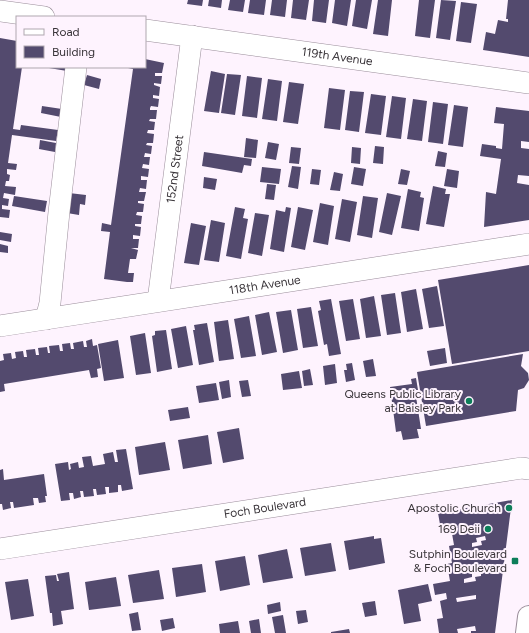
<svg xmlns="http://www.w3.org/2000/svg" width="529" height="633" font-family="Figtree,sans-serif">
<rect width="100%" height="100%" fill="#fef3fe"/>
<path fill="#534a6e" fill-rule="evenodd" d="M188,0h15l-1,6 -15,-2z
M209,0h13l-1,8 -13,-2z
M230,0h15l-2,12 -15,-2z
M250,0h16l-2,15 -16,-2z
M272,0h15l-2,17 -15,-2z
M293,0h16l-3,20 -15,-2z
M314,0h15l-3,23 -14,-2z
M335,0h16l-4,26 -15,-3z
M356,0h16l-5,29 -15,-3z
M378,0h14l-4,36 -15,-2z
M419,0h16l-5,38 -15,-2z
M441,0l15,1 -6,39 -14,-2z
M508,0h21v57l-46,-7 3,-18 9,2 3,-14 10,2v-3h-2z
M461,2l16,2 -6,39 -15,-2z
M0,38l17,3v26h5l-9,62 7,1 1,-5 37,5 -2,11 -44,-6 -4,28 9,1 -1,6 -9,-1v5l3,1 -1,6h-3l-1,5 11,1 -1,8 -11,-2 -1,5 6,1 -1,7 -6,-1v4l8,1 -1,8 -9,-1z
M145,59l19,4 -2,10h-7v3h7l-1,8 -7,-1v2l6,2 -1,9 -6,-1v3l6,1 -1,8 -7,-1 -1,2v2h7l-1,9h-6l-1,2 6,1 -1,8h-6l-1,3 7,1 -1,9h-6l-1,2 6,1 -1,8 -6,-1 -1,4h6l-1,8 -6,-1 -1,4 7,1 -1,8 -7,-1v4h6l-1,9 -6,-1 -1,4h7l-2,9h-6v2l6,1 -1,8h-6l-1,3 6,1 -1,8h-6v2l6,1 -1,9 -7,-1v4h6l-1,9h-7l7,2 -2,9h-6l-2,14h6l-1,9h-6l-23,-3 6,-47 -9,-1 1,-8 9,2 22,-156 -10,-2h22z
M43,67h25l-1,4z
M211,71l14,3 -6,39 -15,-2z
M227,74l14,1 -6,40 -14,-2z
M87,75l14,4 -2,10 -15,-4z
M247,76l15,2 -5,40 -15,-2z
M268,79l14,2 -5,40 -15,-2z
M289,82l15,2 -6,40 -15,-2z
M329,88l16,2 -5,40 -16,-2z
M350,91l14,1 -5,40 -14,-2z
M371,94l15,2 -5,39 -16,-2z
M392,96l14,2 -5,41 -15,-2z
M413,99l14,2 -5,40 -15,-2z
M433,102l15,2 -5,40 -15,-2z
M454,105l14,2 -5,40 -15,-2z
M42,106l20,3 -1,8 -20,-4z
M496,107l33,4v31l-8,-1v7l8,1v27l-11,-1 -1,8 12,2v35l-45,7 2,-35 10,2 5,-35 -21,-3 2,-12 14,2v2l6,1 2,-25 -10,-1z
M246,138l12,2 -2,18 -12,-1z
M40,140l16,3 -1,9 -16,-3z
M268,142l11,2 -3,16 -11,-2z
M375,146l9,1 -1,17 -10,-1z
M291,147l10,1 -2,16 -10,-1z
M352,147l9,1 -1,16 -9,-1z
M438,151l9,2 -2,14 -10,-1z
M204,152l48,7 -1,7 -7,-1 -2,8 -40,-7z
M292,166l9,1 -3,22 -10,-2z
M262,167l19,2 -2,15 -19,-2z
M354,167l12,2 -3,17 -12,-2z
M312,169l9,1 -2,15 -9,-1z
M401,169l9,2 -3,14 -9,-1z
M447,169l12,2 -2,17 -13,-2z
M334,172l9,2 -3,17 -10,-1z
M204,177l13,2 -2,11 -12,-2z
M267,184l9,1 -2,15 -9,-1z
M433,186l13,3 -1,5h5l-6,33 -18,-3z
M408,189l13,3 -1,5 4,1 -5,33 -18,-3z
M69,193l17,2 -1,10 -5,-1 -1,11 -12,-2z
M387,193l14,3 -9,39 -13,-3z
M14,196l33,5 -2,11 -33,-6z
M363,196l15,2 -6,40 -15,-3z
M342,199l15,3 -7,40 -15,-3z
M320,203l14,3 -6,39 -15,-3z
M235,207l10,2 -2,9 5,1 -7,40 -15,-3z
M286,207l5,1 -7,44 -14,-3 6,-39 9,2z
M298,207l15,3 -8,40 -14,-3z
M255,213l14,2 -7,41 -14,-3z
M211,220l14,3 -6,39 -15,-2z
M191,223l15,3 -7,39 -15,-2z
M0,232l12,2 -1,8 -11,-2z
M0,244l8,2v7l-8,-1z
M529,265v86l-77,13 -14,-84z
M437,286l7,40 -15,2 -7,-39z
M416,289l7,40 -16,3 -6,-40z
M395,293l6,40 -14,2 -6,-40z
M374,296l7,40 -15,2 -6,-39z
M331,299l10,55 -12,2 -2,-12 -3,1 -6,-34 3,-1 -2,-9z
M353,299l7,40 -14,2 -7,-40z
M311,307l7,39 -15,2 -6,-39z
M291,310l7,40 -15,3 -7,-41z
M269,312l8,40 -15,3 -7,-40z
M249,316l7,40 -15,2 -7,-39z
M228,320l6,39 -15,2 -5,-39z
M207,323l7,39 -15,3 -6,-35h2l-1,-5z
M186,326l7,39 -15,3 -7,-39z
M166,330l6,39 -15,3 -5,-36 3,-1v-4z
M145,333l6,40 -15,2 -6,-39z
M92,339l1,7 4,-1 4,23 -4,1 1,8 -7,1 -2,-8 -85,14 1,7 -5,1v-31l4,-1 -1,-6 8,-1 1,6 4,-1 -1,-6 8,-1 1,6h3l-1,-7 9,-1 1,6h3l-1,-7 9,-1 1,6h2l-1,-7 10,-1 1,6h3l-1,-7 8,-1 1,6h3l-1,-6 10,-2 1,6h3l-1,-6z
M118,340l6,38 -20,3 -6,-37z
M445,348l2,15 -17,3 -3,-15z
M523,354l-2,12 7,7 1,7 -5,8 -6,2 -2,21 -90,15 -9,-54z
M373,359l3,17 -10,1 -3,-16z
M352,363l3,17 -9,2 -2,-12h3l-1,-6z
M335,364l2,19 -12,2 -2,-19z
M310,369l3,16 -9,1 -2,-15z
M299,371l3,17 -19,2 -2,-16z
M416,378l2,12h-3l6,39h-4l2,9 -16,2 -2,-9 -5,1 -6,-45 22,-3 -1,-5z
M229,380l2,17 -9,2 -3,-17z
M248,380l3,16 -9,1 -3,-16z
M216,383l3,17 -20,3 -3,-17z
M188,407l2,11 -20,3 -2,-11z
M239,428l5,31 -21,4 -6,-31z
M208,435l4,29 -29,5 -5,-29z
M165,442l5,28 -31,5 -4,-28z
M126,449l7,40 -11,2 -1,-6h-3v7l-9,1v-6h-4l1,7 -9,1 -1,-6h-3l1,7 -10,1 -1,-6h-3l1,6 -7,2 -1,-6h-4l1,7 -9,1 -6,-37 13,-2 1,8 2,-1 -1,-5 8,-2 1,6 5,-1 -2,-10 9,-1 2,10 12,-2 -2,-10 10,-2 2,10h3l-2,-12z
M3,469l1,11 40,-6 3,22h-2l1,6 -7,1 -1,-5h-5l1,7 -20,3 -1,-6h-3l1,6 -8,2 -1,-6h-2v-34z
M512,500l-17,133h-24v-2h5l-1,-5 -18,3 1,4h-19l-2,-14 6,-1 -3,-17 7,-2 -1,-6 -11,2 -2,-11 17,-3 -3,-17 5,-1 -3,-17 5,-1 -3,-17 -10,2 -3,-17zM485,536l1,4 -5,1 1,4 -10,2v-4l5,-1 -1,-4zM481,572v4l-6,1 1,4 -12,2v-4l8,-2v-3zM476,595v4l-19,3 -1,-4z
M374,536v3l7,-1 4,25 -36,7 -5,-29z
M331,543l5,28 -31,5 -5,-28z
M287,549l6,29 -30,5 -5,-28z
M245,556l5,29 -30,6 -5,-30z
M202,564l4,28 -30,5 -4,-29z
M159,570l5,29 -31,4 -5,-28z
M69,572l5,37 -13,2 2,13 -10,2 -1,-13h-2l-5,-37 11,-1 1,6h2l-2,-7z
M116,577l5,29 -32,4 -4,-28z
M28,579l6,37 -23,4 -6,-38z
M428,584l4,17 -14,3 3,17 -17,3 -6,-34z
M375,601l2,14 -12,2 -3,-14z
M280,602l1,9 -13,3 -1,-9z
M306,610l2,12 -10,2 -2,-13z
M138,612l3,18 -9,1 -3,-17z
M283,615l3,18h-11l-3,-16z
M173,618l2,10 -13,3 -2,-11z
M259,619l2,14h-10l-2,-12z
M238,621l2,12h-20l-1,-9z
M349,629l1,4h-19v-1z"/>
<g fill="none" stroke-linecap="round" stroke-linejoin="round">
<g stroke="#9a8d9a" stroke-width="22">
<g id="minor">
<path d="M0,11l44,6"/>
<path id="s1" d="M145,30l384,53"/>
<path id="s2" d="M158,301l34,-265"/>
<path d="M46,319l4,-16 9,-91 17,-145"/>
<path id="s3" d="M0,326l529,-82"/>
<path id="s4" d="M0,549l522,-81 7,1"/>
</g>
</g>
<g stroke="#9a8d9a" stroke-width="24">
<path id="major" d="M527,633l2,-16"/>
</g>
<use href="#minor" stroke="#fff" stroke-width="21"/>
<use href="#major" stroke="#fff" stroke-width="22"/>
</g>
<g fill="#0d7e5a" stroke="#fef3fe" stroke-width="1.5">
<circle cx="469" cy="401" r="4"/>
<circle cx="509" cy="508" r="4"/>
<circle cx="488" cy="529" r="4"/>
<rect x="511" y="557" width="8" height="8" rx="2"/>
</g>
<g text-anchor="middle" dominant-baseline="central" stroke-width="4" stroke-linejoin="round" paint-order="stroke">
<g font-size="12" fill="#393439" stroke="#fef3fe">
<text stroke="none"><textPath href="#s1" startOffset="194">119th Avenue</textPath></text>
<text stroke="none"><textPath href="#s2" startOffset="133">152nd Street</textPath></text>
<text stroke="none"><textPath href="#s3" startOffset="268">118th Avenue</textPath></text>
<text stroke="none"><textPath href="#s4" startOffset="268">Foch Boulevard</textPath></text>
</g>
<g font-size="12" fill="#393439" stroke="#fef3fe" text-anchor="end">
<text x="461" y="394">Queens Public Library<tspan x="461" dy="14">at Baisley Park</tspan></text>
<text x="501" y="508">Apostolic Church</text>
<text x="480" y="529">169 Deii</text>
<text x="507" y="554">Sutphin Boulevard<tspan x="507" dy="14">&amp; Foch Boulevard</tspan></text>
</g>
</g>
<rect x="16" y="16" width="130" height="52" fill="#fef3fe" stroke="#afa7af"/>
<rect x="24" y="29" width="20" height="6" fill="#ffffff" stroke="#afa7af"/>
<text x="52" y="36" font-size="12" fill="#393439">Road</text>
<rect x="24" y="46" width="20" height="12" fill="#534a6e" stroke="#afa7af"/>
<text x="52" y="56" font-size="12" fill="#393439">Building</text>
</svg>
